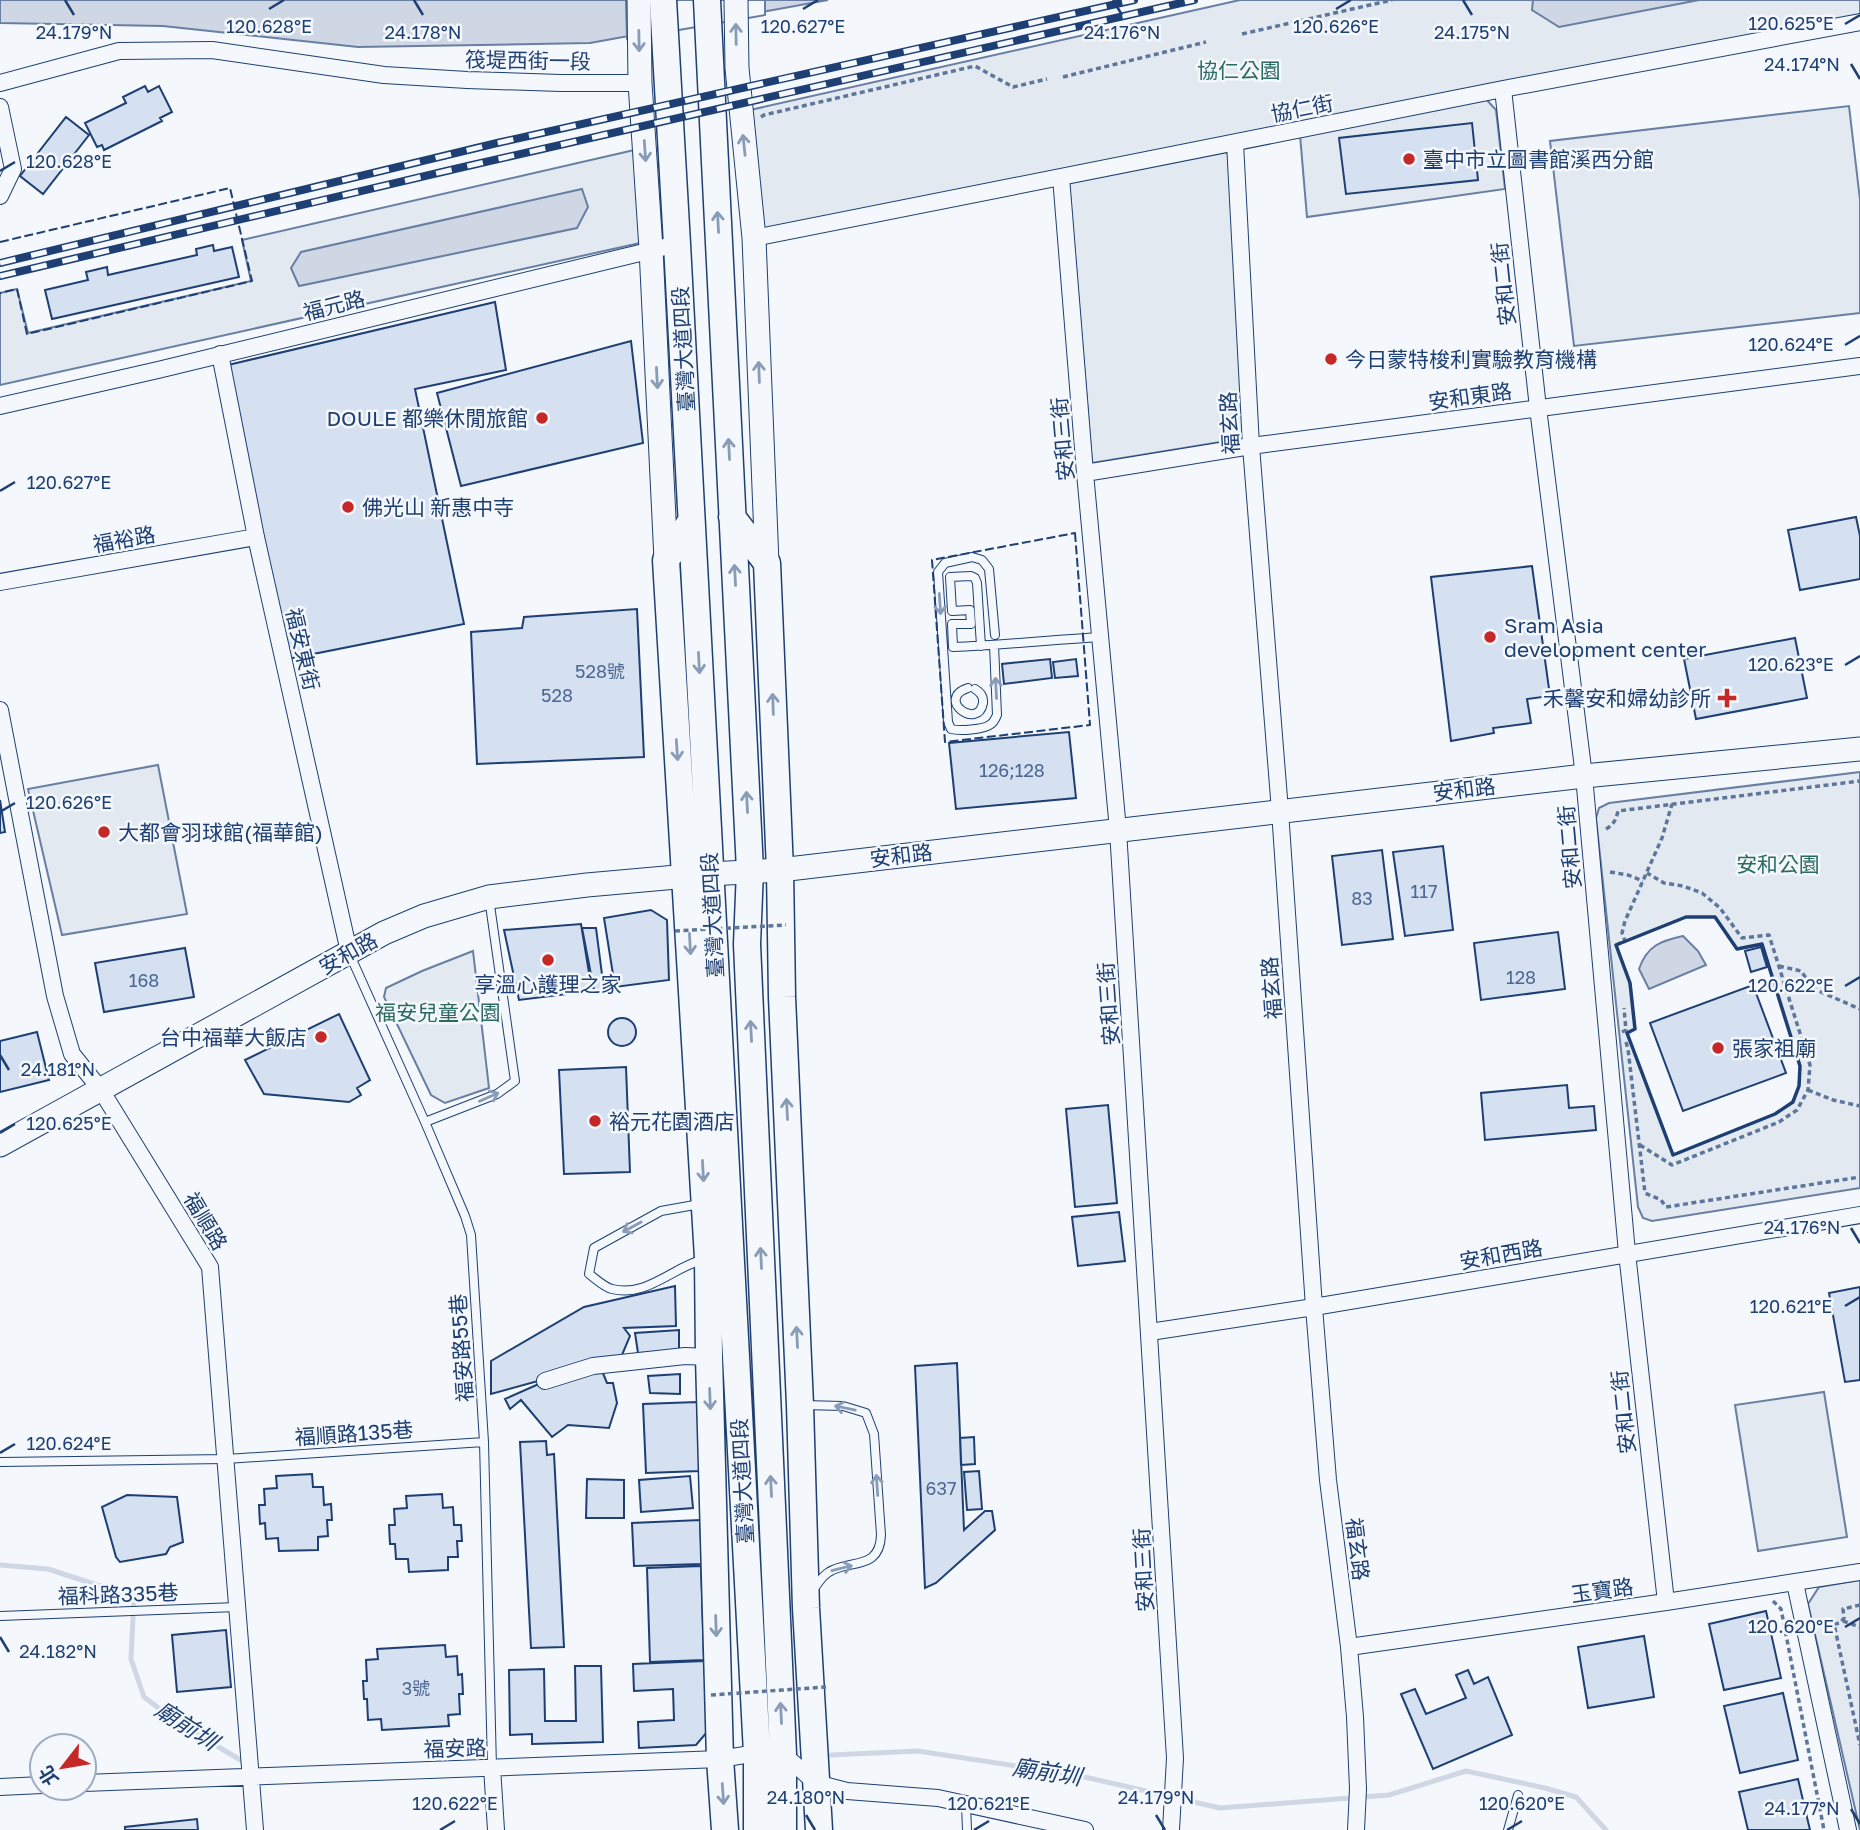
<svg xmlns="http://www.w3.org/2000/svg" width="1860" height="1830" font-family="'Golos Text','Noto Sans TC',sans-serif">
<rect width="100%" height="100%" fill="#f4f7fb"/>
<path fill="#e3e9f0" stroke="#687fa3" stroke-width="2" fill-rule="evenodd" d="M1240,0h620v16l-1101,217 -9,-123z
M1485,98l11,12 9,79 -198,28 -7,-82z
M1849,106l11,94v113l-286,33 -24,-205z
M643,148l6,93 -649,144v-92l17,-4 11,44 223,-52 -9,-41z
M1228,151l17,287 -153,25 -23,-280z
M158,765l29,149 -125,21 -34,-146z
M1860,772v416l-208,33 -9,-3 -5,-11 -42,-389 3,-10 10,-5zM1686,917h29l22,32 25,-4 38,121 -1,20 -7,16 -17,12 -102,41 -46,-122 8,-4 -5,-46 -14,-38z
M473,951l16,137 -44,15 -14,-8 -47,-98 2,-9 36,-17z
M1824,1392l23,145 -89,14 -23,-146z
M1860,1580v250l-52,-226 11,-17z"/>
<path fill="#cfd7e4" stroke="#687fa3" stroke-width="2" d="M0,0h828l-238,43 -232,4 -195,-21 -163,-3z
M1533,0h166l-140,27 -27,-17z
M582,189l6,18 -11,21 -278,58 -8,-18 10,-16z
M1683,936l15,15 8,14 -57,24 -10,-20c8,-23 21,-28 44,-33z"/>
<path fill="#f4f7fb" stroke="#687fa3" stroke-width="2" d="M626,0h139v15l-138,24z"/>
<g fill="none" stroke-linecap="round" stroke-linejoin="round">
<path stroke="#cfd7e4" stroke-width="5" d="M0,1565l48,4 86,28 -3,62 13,38 33,25 70,42
M831,1755l87,-4 158,24 144,33 169,-13 77,-24 79,17 31,9 30,33"/>
</g>
<path fill="#d5e0f0" stroke="#1d3f73" stroke-width="2" d="M145,86l3,6 11,-6 13,26 -12,6 2,3 -58,29 -2,-5 -5,2 -12,-24 41,-20 -3,-6z
M66,117l23,18 -46,59 -23,-18z
M1472,123l6,57 -132,14 -7,-56z
M213,245l1,6 18,-4 7,30 -187,42 -7,-29 43,-10 -2,-8 21,-5 1,8 89,-20 -1,-6z
M495,302l11,68 -91,19 49,235 -176,35 -60,-294z
M631,341l12,102 -182,43 -24,-93z
M1856,517l4,19v43l-60,11 -12,-60z
M1532,566l18,130 -23,3 4,24 -38,5 1,5 -43,8 -20,-164z
M637,609l7,148 -167,7 -6,-132 51,-4 2,-11z
M1795,638l12,60 -111,21 -12,-60z
M1050,659l2,19 -48,6 -2,-20z
M1076,659l2,17 -23,2 -2,-16z
M1069,732l7,66 -120,11 -7,-66z
M0,800l5,32 -5,1z
M1443,846l10,84 -48,6 -12,-84z
M1382,850l11,89 -51,6 -10,-89z
M651,910l16,10 2,60 -54,7 -11,-69z
M581,924l11,67 -73,9 -15,-70z
M582,928h14l8,62h-10z
M1558,932l7,57 -84,11 -7,-57z
M1761,947l6,20 -16,5 -6,-21z
M185,948l9,49 -90,15 -9,-49z
M1753,985l33,88 -103,38 -33,-88z
M339,1014l31,66 -13,8 4,7 -12,7 -85,-8 -19,-34z
M608 1032a14 14 0 1 1 28 0a14 14 0 1 1-28 0Z
M37,1032l12,48 -49,12v-51z
M626,1067l4,105 -66,2 -5,-104z
M1567,1085l2,23 25,-2 2,24 -111,10 -4,-47z
M1108,1105l9,98 -42,4 -9,-98z
M1119,1212l6,49 -47,5 -6,-49z
M675,1286l1,40 -52,2 6,8 -11,26 -30,5 -98,27v-33l93,-54z
M1860,1287v93l-15,2 -16,-89z
M679,1330v22l-41,1 -3,-20z
M957,1363l7,167 21,-19h7l3,19 -59,53 -11,5 -10,-222z
M602,1371l5,12h6l4,20 -8,25 -41,-3 -16,12 -31,-37 -11,9 -5,-10 36,-16z
M680,1374v20l-30,-1 -2,-17z
M697,1402l3,69 -54,2 -3,-69z
M974,1437l1,27 -14,1 -1,-27z
M546,1441l1,14 7,-1 10,193 -33,1 -11,-206z
M979,1471l3,38 -15,1 -3,-38z
M312,1474l1,13h10l1,18 7,-1 1,16h-5l1,16 -10,1v13l-39,1 -1,-13 -12,1 -1,-16 -5,1 -1,-19h6l-1,-16 13,-1 -1,-12z
M690,1476l3,32 -52,4 -2,-32z
M587,1479l37,1v38h-38z
M442,1494l1,14 10,-1 1,18h7l1,16h-5l1,16h-10v13l-39,2 -1,-13h-12l-1,-15h-5l-1,-19h6l-1,-16 13,-1 -1,-12z
M127,1495l50,2 6,45 -13,5 -4,7 -46,8 -4,-5 -14,-50z
M700,1520l2,44 -68,2 -2,-43z
M701,1566l3,94 -54,2 -3,-94z
M1766,1611l15,67 -57,12 -15,-66z
M226,1630l5,57 -54,5 -5,-57z
M1644,1636l10,61 -66,11 -10,-61z
M445,1645l1,12 11,-1 1,19 4,-1 1,20h-4l1,20 -12,1 1,11 -67,4 -1,-11 -13,1 -1,-21h-3l-1,-18h4l-1,-21 12,-1 -1,-10z
M704,1661l4,70 -12,14 -57,3 -1,-26 36,-2 -1,-31 -39,2 -1,-27z
M575,1666h26l2,76 -71,2v-10l-22,1 -1,-65 35,-1 1,52h31z
M1468,1670l6,14 14,-7 24,58 -79,34 -32,-75 14,-5 11,25 40,-16 -10,-23z
M1783,1693l15,67 -58,13 -16,-67z
M1798,1779l12,51h-62l-9,-38z
M197,1819l1,11h-73v-3z"/>
<g fill="none" stroke-linecap="round" stroke-linejoin="round">
<g stroke="#1d3f73" stroke-width="10">
<path id="lane" d="M994,645l3,70c-2,4 -3,7 -6,9 -7,6 -32,7 -40,5l-3,-7 -10,-150 7,-9 27,-6 10,3 7,9 6,66
M981,646l-4,-63 -2,-5 -4,-2 -21,1 2,34 18,-1 1,14h-19l1,23c49,-2 98,-7 147,-10
M968,688c-33,11 10,43 15,15 1,-7 -3,-11 -8,-14
M350,955l75,167 40,94 6,19 13,207 8,325
M425,1122l72,-28 18,-13 -26,-183
M700,1204l-39,7 -67,37 -5,26c7,5 15,13 23,15 35,9 62,-23 93,-30
M803,1405l40,1 23,7 8,21 7,101c-1,36 -32,24 -52,37 -7,4 -11,11 -15,17
M0,1462l226,-3 258,-17
M0,1616l237,-9
M966,1805l1,25
M1508,1830l10,-35"/>
</g>
<g stroke="#1d3f73" stroke-width="18">
<path id="street" d="M0,83l119,-32 93,-1 172,25 83,5 94,3h79
M1503,89l35,319 46,368 43,477 39,349
M0,107l13,62 -13,27
M1235,143l16,303 29,365 34,496 14,173 21,167 6,70 3,72 -2,41
M1061,177l24,296 33,357 57,928 -4,72
M754,238l749,-149 357,-67
M220,354l36,183 93,415
M0,406l158,-36 519,-126
M1085,473l166,-27 609,-80
M0,582l256,-45
M0,710l55,286 17,58 29,36 109,177 45,563
M1150,1332l164,-25 546,-92
M545,1381l48,-15 92,-10 24,1
M1795,1583l53,247
M1349,1647l317,-45 194,-30
M492,1767l4,63
M84,1783l636,-24 37,-6 26,1 33,29 31,8 91,7 147,32
M0,1787l42,-2"/>
</g>
<g stroke="#1d3f73" stroke-width="25">
<path id="secondary" d="M639,0l1,83 11,166 15,311
M736,0l1,68 17,170 13,325
M0,1145l384,-212 40,-17 65,-19 98,-12 123,-11 70,-4 804,-94 276,-27"/>
</g>
<g stroke="#1d3f73" stroke-width="29">
<path id="primary" d="M663,0l14,244 80,1509v77
M707,0l43,870 -3,74 36,810v76
M732,517l35,46 13,307 2,127 18,408 6,203 13,222
M691,521l-25,39 42,698 1,99 11,402 5,71"/>
</g>
<path stroke="#5e769c" stroke-width="3.5" stroke-dasharray="5 3.5" stroke-linecap="butt" d="M1242,34l150,-34
M1063,77l143,-35
M761,117l3,-2 211,-49 38,21 34,-8
M1606,829c8,-5 10,-9 12,-18l242,-30
M1610,872l18,3 15,6
M1616,945l9,-4 -3,-8 3,-12 37,-83 10,-34
M1779,966l22,5 13,18 46,20
M1622,1032l4,-2 -2,-22
M1626,1042l2,7 17,144 16,7 5,7 194,-30
M1808,1090l25,10 27,6
M1640,1145l32,20 107,-43 18,-12 11,-20 2,-25 -41,-130 -27,3 -22,-30 -18,-15 -19,-7 -19,-3 -17,-10
M1773,1601l8,8 43,221
M1860,1605l-17,4 1,9 -4,5 -6,1 26,121
M1843,1621l17,6"/>
<use href="#lane" stroke="#f4f7fb" stroke-width="8"/>
<use href="#street" stroke="#f4f7fb" stroke-width="16"/>
<use href="#secondary" stroke="#f4f7fb" stroke-width="23"/>
<use href="#primary" stroke="#f4f7fb" stroke-width="26"/>
<g stroke="#1d3f73" stroke-width="8">
<path id="rail" d="M0,263l497,-120 637,-143
M0,276l459,-108 735,-168"/>
</g>
<use href="#rail" stroke="#f4f7fb" stroke-width="5" stroke-dasharray="16" stroke-linecap="butt"/>
<path stroke="#5e769c" stroke-width="3.5" stroke-dasharray="5 3.5" stroke-linecap="butt" d="M675,931l111,-6
M711,1695l115,-8"/>
<path stroke="#1d3f73" stroke-width="2" stroke-dasharray="9 3.5" stroke-linecap="butt" d="M0,242l230,-54 22,93 -225,53 -10,-45 -17,4
M1075,533l15,192 -145,17 -13,-182z"/>
<path stroke="#1d3f73" stroke-width="3.5" d="M1686,917h29l22,32 25,-5 38,122 -1,20 -6,16 -18,12 -102,41 -46,-122 8,-4 -5,-46 -14,-38z"/>
</g>
<defs><path id="oneway-shaft" d="M-6 0H5M1.5-3L5.5 0L1.5 3" fill="none" stroke-width="1.6" stroke-linecap="round" stroke-linejoin="round" transform="scale(1.75)"/></defs>
<g stroke="#889bb7">
<use href="#oneway-shaft" transform="translate(736 34) rotate(-91)"/>
<use href="#oneway-shaft" transform="translate(639 41) rotate(89)"/>
<use href="#oneway-shaft" transform="translate(744 145) rotate(-96)"/>
<use href="#oneway-shaft" transform="translate(645 151) rotate(86)"/>
<use href="#oneway-shaft" transform="translate(718 222) rotate(-93)"/>
<use href="#oneway-shaft" transform="translate(759 372) rotate(-92)"/>
<use href="#oneway-shaft" transform="translate(657 378) rotate(87)"/>
<use href="#oneway-shaft" transform="translate(729 449) rotate(-93)"/>
<use href="#oneway-shaft" transform="translate(735 575) rotate(-93)"/>
<use href="#oneway-shaft" transform="translate(940 604) rotate(86)"/>
<use href="#oneway-shaft" transform="translate(699 663) rotate(87)"/>
<use href="#oneway-shaft" transform="translate(996 688) rotate(-93)"/>
<use href="#oneway-shaft" transform="translate(773 704) rotate(-92)"/>
<use href="#oneway-shaft" transform="translate(677 750) rotate(86)"/>
<use href="#oneway-shaft" transform="translate(747 802) rotate(-93)"/>
<use href="#oneway-shaft" transform="translate(690 944) rotate(87)"/>
<use href="#oneway-shaft" transform="translate(751 1031) rotate(-93)"/>
<use href="#oneway-shaft" transform="translate(489 1097) rotate(-24)"/>
<use href="#oneway-shaft" transform="translate(787 1109) rotate(-93)"/>
<use href="#oneway-shaft" transform="translate(703 1171) rotate(87)"/>
<use href="#oneway-shaft" transform="translate(632 1227) rotate(151)"/>
<use href="#oneway-shaft" transform="translate(761 1258) rotate(-93)"/>
<use href="#oneway-shaft" transform="translate(797 1337) rotate(-93)"/>
<use href="#oneway-shaft" transform="translate(710 1399) rotate(88)"/>
<use href="#oneway-shaft" transform="translate(845 1408) rotate(-168)"/>
<use href="#oneway-shaft" transform="translate(877 1485) rotate(-94)"/>
<use href="#oneway-shaft" transform="translate(771 1486) rotate(-93)"/>
<use href="#oneway-shaft" transform="translate(842 1568) rotate(-14)"/>
<use href="#oneway-shaft" transform="translate(716 1626) rotate(88)"/>
<use href="#oneway-shaft" transform="translate(781 1713) rotate(-93)"/>
<use href="#oneway-shaft" transform="translate(723 1794) rotate(86)"/>
</g>
<path fill="none" stroke="#1d3f73" stroke-width="2.5" d="M65,0l9,15M414,0l9,15M1113,0l9,15M1463,0l9,15M269,9l15,-9M803,9l15,-9M1336,9l15,-9M1845,24l15,-9M1851,64l9,15M0,171l15,-9M1845,345l15,-9M0,491l15,-9M1845,665l15,-9M0,812l15,-9M1845,986l15,-9M0,1055l9,15M0,1133l15,-9M1851,1228l9,15M1845,1306l15,-9M0,1453l15,-9M1845,1627l15,-9M0,1637l9,15M1851,1809l9,15M806,1815l9,15M1156,1815l9,15M440,1830l15,-9M974,1830l15,-9M1507,1830l15,-9"/>
<g fill="#c62828" stroke="#f4f7fb" stroke-width="2.5">
<circle cx="1409" cy="159" r="7"/>
<circle cx="1331" cy="359" r="7"/>
<circle cx="542" cy="418" r="7"/>
<circle cx="348" cy="507" r="7"/>
<circle cx="1490" cy="637" r="7"/>
<path d="M1723.5 687.5h7v7h7v7h-7v7h-7v-7h-7v-7h7z"/>
<circle cx="104" cy="832" r="7"/>
<circle cx="548" cy="960" r="7"/>
<circle cx="321" cy="1037" r="7"/>
<circle cx="1718" cy="1048" r="7"/>
<circle cx="595" cy="1121" r="7"/>
</g>
<g text-anchor="middle" dominant-baseline="central" stroke-width="5" stroke-linejoin="round" paint-order="stroke">
<g font-size="18" fill="#4b6792">
<text x="600" y="671">528號</text>
<text x="557" y="695">528</text>
<text x="1012" y="770">126;128</text>
<text x="1424" y="891">117</text>
<text x="1362" y="898">83</text>
<text x="1521" y="977">128</text>
<text x="144" y="980">168</text>
<text x="941" y="1488">637</text>
<text x="416" y="1688">3號</text>
</g>
<g font-size="21" fill="#1d3f73" stroke="#f4f7fb">
<text transform="translate(528 60) rotate(1)">筏堤西街一段</text>
<text transform="translate(1302 108) rotate(-11)">協仁街</text>
<text transform="translate(1503 284) rotate(-96)">安和二街</text>
<text transform="translate(334 305) rotate(-14)">福元路</text>
<text transform="translate(683 349) rotate(-93)">臺灣大道四段</text>
<text transform="translate(1470 396) rotate(-8)">安和東路</text>
<text transform="translate(1229 423) rotate(-93)">福玄路</text>
<text transform="translate(1062 439) rotate(-95)">安和三街</text>
<text transform="translate(124 539) rotate(-10)">福裕路</text>
<text transform="translate(303 649) rotate(77)">福安東街</text>
<text transform="translate(1464 789) rotate(-7)">安和路</text>
<text transform="translate(1569 847) rotate(-95)">安和二街</text>
<text transform="translate(901 855) rotate(-7)">安和路</text>
<text transform="translate(712 915) rotate(-93)">臺灣大道四段</text>
<text transform="translate(348 953) rotate(-29)">安和路</text>
<text transform="translate(1271 988) rotate(-94)">福玄路</text>
<text transform="translate(1108 1004) rotate(-94)">安和三街</text>
<text transform="translate(206 1221) rotate(59)">福順路</text>
<text transform="translate(1501 1254) rotate(-10)">安和西路</text>
<text transform="translate(461 1348) rotate(-94)">福安路55巷</text>
<text transform="translate(1623 1412) rotate(-96)">安和二街</text>
<text transform="translate(354 1433) rotate(-4)">福順路135巷</text>
<text transform="translate(742 1481) rotate(-93)">臺灣大道四段</text>
<text transform="translate(1358 1549) rotate(83)">福玄路</text>
<text transform="translate(1143 1570) rotate(-93)">安和三街</text>
<text transform="translate(1602 1590) rotate(-8)">玉寶路</text>
<text transform="translate(118 1594) rotate(-2)">福科路335巷</text>
<text transform="translate(455 1748) rotate(-2)">福安路</text>
</g>
<g font-size="21" fill="#2c6c60" stroke="#f4f7fb">
<text x="1239" y="70">協仁公園</text>
<text x="1778" y="864">安和公園</text>
<text x="438" y="1012">福安兒童公園</text>
</g>
<g font-size="21" fill="#1d3f73" stroke="#f4f7fb" text-anchor="start">
<text x="1423" y="159">臺中市立圖書館溪西分館</text>
<text x="1345" y="359">今日蒙特梭利實驗教育機構</text>
<text x="528" y="418" text-anchor="end">DOULE 都樂休閒旅館</text>
<text x="362" y="507">佛光山 新惠中寺</text>
<text x="1504" y="625">Sram Asia<tspan x="1504" dy="24">development center</tspan></text>
<text x="1711" y="698" text-anchor="end">禾馨安和婦幼診所</text>
<text x="118" y="832">大都會羽球館(福華館)</text>
<text x="548" y="984" text-anchor="middle">享溫心護理之家</text>
<text x="307" y="1037" text-anchor="end">台中福華大飯店</text>
<text x="1732" y="1048">張家祖廟</text>
<text x="609" y="1121">裕元花園酒店</text>
</g>
<g font-size="23" font-style="italic" fill="#1d3f73" stroke="#f4f7fb">
<text transform="translate(187 1725) rotate(33)">廟前圳</text>
<text transform="translate(1047 1771) rotate(9)">廟前圳</text>
</g>
</g>
<g font-size="18" text-anchor="middle" fill="#1d3f73" stroke="#f4f7fb" stroke-width="5" stroke-linejoin="round" paint-order="stroke">
<text x="1791" y="30">120.625°E</text>
<text x="269" y="33">120.628°E</text>
<text x="803" y="33">120.627°E</text>
<text x="1336" y="33">120.626°E</text>
<text x="423" y="39">24.178°N</text>
<text x="74" y="39">24.179°N</text>
<text x="1122" y="39">24.176°N</text>
<text x="1472" y="39">24.175°N</text>
<text x="1802" y="71">24.174°N</text>
<text x="69" y="168">120.628°E</text>
<text x="1791" y="351">120.624°E</text>
<text x="69" y="489">120.627°E</text>
<text x="1791" y="671">120.623°E</text>
<text x="69" y="809">120.626°E</text>
<text x="1791" y="992">120.622°E</text>
<text x="58" y="1076">24.181°N</text>
<text x="69" y="1130">120.625°E</text>
<text x="1802" y="1234">24.176°N</text>
<text x="1791" y="1313">120.621°E</text>
<text x="69" y="1450">120.624°E</text>
<text x="1791" y="1633">120.620°E</text>
<text x="58" y="1658">24.182°N</text>
<text x="806" y="1804">24.180°N</text>
<text x="1156" y="1804">24.179°N</text>
<text x="455" y="1810">120.622°E</text>
<text x="989" y="1810">120.621°E</text>
<text x="1522" y="1810">120.620°E</text>
<text x="1802" y="1815">24.177°N</text>
</g>
<g transform="translate(63 1767) rotate(239)"><circle r="33" fill="#f4f7fb" stroke="#9eadc5" stroke-width="2"/>
<path d="M0-5L12 26L0 18L-12 26Z" fill="#c62828"/>
<text y="-10" font-size="19" font-weight="bold" text-anchor="middle" fill="#1d3f73">北</text>
</g>
</svg>
